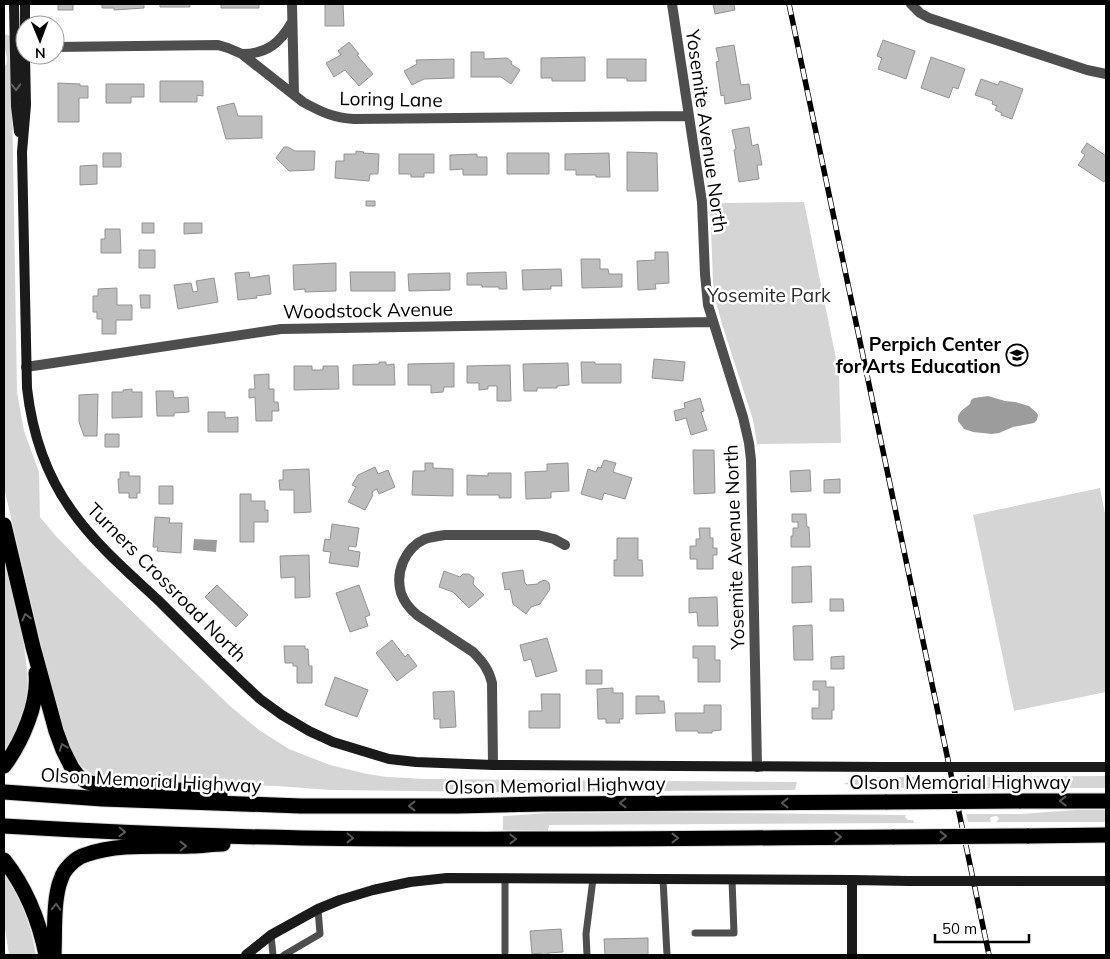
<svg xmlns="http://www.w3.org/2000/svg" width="1110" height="959" font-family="Mulish,sans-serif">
<rect width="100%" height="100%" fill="#fff"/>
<path fill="#d5d5d5" d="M4,29v5l7,2 6,356 7,39 15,41 1,45 15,18 28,29 147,142 29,24 30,19 41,16 37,9 20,3 39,2 371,3 -2,8 -302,2 -162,-2 -55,-4 -163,-5 -17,-4 -14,-10 -10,-13 -15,-42 -53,-224v-424l2,1c2,-9 -1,-14 -2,-22 -1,-5 0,-10 0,-14z
M804,202l35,171 2,70 -84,1 -4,-24 -31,-96 -7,-26 -2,-16 -3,-79z
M1100,488l6,31v173l-92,19 -41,-196z
M4,562c10,41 29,100 22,141 -4,18 -13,34 -22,49z
M1106,776v12h-146l-1,-11z
M849,777h89l2,11h-37l-60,-4 6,-2z
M1076,810h30v12h-110l3,-3 -1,-2 -2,-1 -5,1 -1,2 1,3h-23l-2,-8h54z
M652,812l251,3h3l-1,2 3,3h5l1,3 -365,2 -1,6 -45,-1v-14l44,-3z
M4,874c18,26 27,51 32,81h-27l-5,-33z"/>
<path fill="#9c9c9c" d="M988,396l17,5 10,1 14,4 7,6 2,3 -1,5 -3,3 -21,4 -14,6 -7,1 -19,-2 -9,-3 -6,-8v-5l3,-5 9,-7 1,-4 3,-2z
M194,539l23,1 -1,12 -23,-2z"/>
<path fill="#bebebe" stroke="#929292" d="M58,4h15v6h-15z
M102,4h42v4l-30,2v-2h-12z
M160,4h30v3h-30z
M221,4h38v4h-38z
M325,4h18l1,22h-19z
M713,4h21l1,6 -20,4z
M883,40l32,11 -9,28 -28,-10 4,-11 -5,-2z
M349,42l10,12 -2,1 16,19 -14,12 -14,-16 -11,7 -8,-14 15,-8 -3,-4z
M734,45l7,40 8,-1 2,15 -26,5 -1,-9 -3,1 -5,-34 3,-1 -3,-13z
M471,52h13v7l23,-1 5,4 -1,2 9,6 -9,14 -10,-7h-30z
M585,57v24h-33v-3h-11v-20z
M931,57l34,12 -7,20 -5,-2 -4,11 -28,-10z
M454,59v19l-30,1 -12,6 -8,-14 13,-7 -1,-4z
M607,59h39v22h-19v-3h-20z
M981,79l17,6 2,-4 23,8 -11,30 -11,-4 1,-2 -7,-3 2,-4 -5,-2 1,-3 -18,-6z
M160,81h43v15l-6,-1v7h-37z
M58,83l22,1v2h8v12h-9v24h-21z
M106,84h38v13h-13v6h-25z
M234,103l4,13h24v22l-36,1 -9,-32z
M749,127l3,19 6,-2 4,21h-5l2,14 -20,3 -5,-32 2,-1 -4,-19z
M1087,143l19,13v23l-2,3 -26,-17 7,-10 -4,-3z
M284,147h4l7,4h20l-1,19 -25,1 -13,-13z
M356,151l8,1 -1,1 16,1 -1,20h-8l-1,7 -34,-3 1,-17h8v-7h12z
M627,152l30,1 1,38h-31z
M103,153h18v14h-18z
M507,153h42v21h-42z
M609,153l1,24h-14v-2h-20v-5h-11v-16z
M399,154h35v19h-10v4h-13v-3h-12z
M477,154v3h10v18h-24v-6l-13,1v-15z
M97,165v19l-17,1v-19z
M366,201h9v5h-9z
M142,223h12v10h-12z
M184,223h18v10l-18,1z
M105,229h15l1,24h-20v-14h4z
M139,250h16v18h-16z
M655,252h13l1,31 -14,1 1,5 -18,1 -1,-29 18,-1z
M581,259h19v10h8l1,5h13v13l-40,1z
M336,263v28l-31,1v-3l-11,1 -1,-25z
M561,269l1,17h-11v3l-28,1 -1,-20z
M249,272l1,6 19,-3 2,19 -15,2 1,2 -19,2 -3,-27z
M350,272h45v19h-44z
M506,272l1,17h-8v-2h-17v-2h-15v-12z
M450,273v17l-41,1 -1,-17z
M214,278l4,24 -40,7 -4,-24 17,-2 2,9 5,-1 -2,-10z
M117,288v17h15v15h-16v14h-14v-15h-5v-7h-4v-16h5v-7z
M140,295h10v13h-9z
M654,359l31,3 -2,19 -31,-3z
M379,362h7v3l8,-1 1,21h-42v-20l26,-1z
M581,362h14v2h26v19h-39z
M454,363v24h-10l-1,5 -12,1v-8h-23v-21z
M568,363l1,22 -12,1v2h-20v3h-13l-1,-27z
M510,365l1,36h-14v-15h-9v3l-9,1v-7h-12v-17z
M294,366h18v4h11v-4h15l1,23 -45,1z
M269,374v15h5v13h4l1,9h-7v10h-16l-1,-24 -6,1v-9h6l-1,-14z
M132,389v3h10v25l-30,1v-26h11v-2z
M156,391h17l1,7 14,-1 1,15 -15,1v3h-17z
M98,394l-1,42h-13l-5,-14v-27z
M700,398l4,13 -3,1 6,18 -16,5 -5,-17 -10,3 -2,-10 11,-3 -1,-5z
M208,412h17v6l13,-1v15h-30z
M105,434h14v13h-14z
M693,450h21l1,43 -21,1z
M604,460l12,3 -3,9 19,6 -7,21 -21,-6 -2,7 -21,-6 7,-25 8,3 2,-5 3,1z
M425,463h8v5l20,1v27l-41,-1 1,-24h12z
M568,463l1,28 -18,1v6l-25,1 -1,-27 22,-1v-7z
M375,467l3,7 10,-4 7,17 -16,7 -2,-5 -4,2 -1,3 1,1 -8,15 -17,-8 8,-15 -4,-2 6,-10z
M309,469l2,43 -17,1v-23h-14l-1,-10h4v-10z
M810,470l1,21 -20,1 -1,-21z
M120,472h9v4h11v17h-3v5h-8v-5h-10l-1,-14h2z
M488,473h23v25h-12v-3h-32v-20l21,1z
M840,479v14h-16v-13z
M159,486h14v18h-14z
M240,494h11v7h14v9h3v12h-14v20h-14z
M792,514h14l1,13h2l1,20h-19v-11h2v-8h5v-6h-6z
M155,517l15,1 -1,5h13l-1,30 -24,-2 1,-4h-5z
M332,524l27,4 -3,19 -7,-1 -1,4 12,2 -2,15 -29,-4 2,-11 -8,-1 2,-12 5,1z
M699,528h11v10h3v10h4v7h-4v14h-16v-10h-7v-13h6v-7h4z
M617,538h21v22h4l1,16h-29v-16h3z
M309,555l1,42 -15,1v-21l-14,1 -1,-22z
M811,566l1,36 -20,1v-36z
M523,570l2,13 2,2 11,-1 1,-2 6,-2 4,3 1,6 -10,15 -9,3 -5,7 -13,-10 -3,-15 -5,1 -3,-17z
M444,571l16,6 3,-3h6l5,4 -1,6 11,11 -15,13 -16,-16 -14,-5z
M217,585l31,30 -12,12 -31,-30z
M359,585l11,30 -5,2 3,9 -18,6 -14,-39z
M717,597l1,29h-20l-1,-14 -8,1v-15z
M830,599h13l1,12h-14z
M812,625l1,35h-19l-1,-34z
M547,638l10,33 -21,6 -5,-18 -7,2 -4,-16z
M392,640l13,17 3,-3 9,12 -20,15 -21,-28z
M284,646h21v3h3l1,17h3v17h-15v-17h-4v-3h-8z
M693,646h22v14h5v22h-22v-24h-5z
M844,656v13h-13v-12z
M586,670h16v14h-16z
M335,677l33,13 -11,27 -32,-12z
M813,681h13v6h8v23h-2v9h-20v-11h7v-18h-6z
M613,688v5h10v26h-4l1,4h-14v-4h-8l-1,-30z
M454,691l2,36 -16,1v-9h-6l-1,-27z
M541,694h19v34h-31v-17h13z
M636,696h23v5h5l1,12 -29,1z
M704,705h17v25l-9,1v2h-14v-2h-22l-1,-18h29z
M561,929l2,23 -15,1v2h-7v-2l-9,1 -2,-23z
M648,938v17h-43l-1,-16z"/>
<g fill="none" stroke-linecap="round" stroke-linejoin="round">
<g stroke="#dbdbdb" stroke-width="17">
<path id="highway" d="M4,525l29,122 23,84 7,19 9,18 6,8 9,6 12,3 96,6 25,4
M4,766c18,-24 35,-63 32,-93
M4,792l99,7 198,7h156l86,-2 344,-2
M1019,801h87
M4,826c100,6 199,10 299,12 197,3 394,0 591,-1
M1027,836l79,-1
M4,860c22,28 35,60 42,95
M54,955c1,-22 -1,-57 7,-76 3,-10 14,-21 24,-24 34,-12 72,-8 107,-9 10,0 20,-2 31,-2"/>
</g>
<path stroke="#4e4e4e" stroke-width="7" d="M663,879l4,76
M695,933h39l-2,-53
M271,935l2,20
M505,952v-73
M284,955l36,-21 -2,-25
M587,955l-1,-21 7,-55"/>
<path stroke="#4e4e4e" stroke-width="10" d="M292,4l2,90
M672,4l30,198 3,72 3,31 35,112 6,26 2,17 6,307
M911,4l9,9 9,5 158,52 19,4
M15,47h10
M55,47l163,-2 10,3 14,6 61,48c18,10 31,16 51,17l334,-3
M242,54c25,0 38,-11 50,-32
M26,367l255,-38 432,-7
M493,765l-1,-82c-3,-13 -9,-21 -19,-31l-56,-37c-7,-6 -13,-13 -16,-22 -6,-21 4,-45 24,-54 6,-2 13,-3 20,-4h93l16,4 11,6"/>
<path stroke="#1b1b1b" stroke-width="10" d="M14,4l2,102 3,26
M25,4v30
M25,55l1,50 -4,47 5,236c5,44 19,87 45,123 24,34 57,62 87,90 33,33 66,66 101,98l22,16 27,16 24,11 56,17 27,3 77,3 393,2
M1003,767h103
M852,880v75
M1019,881h87
M246,955l25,-20 47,-26 22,-9 33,-10 37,-8 37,-4 405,2 57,1"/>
<use href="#highway" stroke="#000" stroke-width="15"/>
<g stroke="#000" stroke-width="5.5">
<path id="rail" d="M789,4l200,951"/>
</g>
<use href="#rail" stroke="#fff" stroke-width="4" stroke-dasharray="11" stroke-linecap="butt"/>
<g stroke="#dbdbdb" stroke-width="17" stroke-linecap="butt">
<path id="highway-bridge" d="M887,802l132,-1
M894,837l133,-1"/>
</g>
<path stroke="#1b1b1b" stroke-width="10" d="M886,767h117
M909,881h110"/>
<use href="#highway-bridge" stroke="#000" stroke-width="15"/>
</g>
<defs><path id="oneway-chevron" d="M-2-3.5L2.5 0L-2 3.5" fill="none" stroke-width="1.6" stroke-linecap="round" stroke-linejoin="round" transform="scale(1.25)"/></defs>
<use stroke="#5f5f5f" href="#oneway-chevron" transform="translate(16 87) rotate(89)"/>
<g stroke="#595959">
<use href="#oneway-chevron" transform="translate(26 617) rotate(-104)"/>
<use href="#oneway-chevron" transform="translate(63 747) rotate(-111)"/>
<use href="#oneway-chevron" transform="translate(1063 801) rotate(180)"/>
<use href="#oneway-chevron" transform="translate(623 803) rotate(180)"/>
<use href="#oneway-chevron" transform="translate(785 803) rotate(180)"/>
<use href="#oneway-chevron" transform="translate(412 806) rotate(-180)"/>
<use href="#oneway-chevron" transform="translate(122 832) rotate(2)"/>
<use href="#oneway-chevron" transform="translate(943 836)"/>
<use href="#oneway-chevron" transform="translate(838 837)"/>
<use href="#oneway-chevron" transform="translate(350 838) rotate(1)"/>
<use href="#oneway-chevron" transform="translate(675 838)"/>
<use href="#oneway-chevron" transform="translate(513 839)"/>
<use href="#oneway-chevron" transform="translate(183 846) rotate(-1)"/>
<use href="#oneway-chevron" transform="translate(56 907) rotate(-88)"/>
</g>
<defs>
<g id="school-ring" transform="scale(1.125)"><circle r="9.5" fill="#fff" stroke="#000" stroke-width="1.5"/><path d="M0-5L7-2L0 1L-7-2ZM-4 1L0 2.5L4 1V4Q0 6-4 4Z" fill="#000"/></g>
</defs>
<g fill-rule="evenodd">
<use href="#school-ring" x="1017" y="355"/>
</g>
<g text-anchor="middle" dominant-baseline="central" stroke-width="5" stroke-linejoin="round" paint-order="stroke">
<g font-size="19" fill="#000" stroke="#fff">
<text transform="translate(391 99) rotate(1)">Loring Lane</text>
<text transform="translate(707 131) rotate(82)">Yosemite Avenue North</text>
<text transform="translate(368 310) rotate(-1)">Woodstock Avenue</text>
<text transform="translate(734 547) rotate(-92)">Yosemite Avenue North</text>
<text transform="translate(167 582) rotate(45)">Turners Crossroad North</text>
<text transform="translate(151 780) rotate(3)">Olson Memorial Highway</text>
<text x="960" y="782">Olson Memorial Highway</text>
<text transform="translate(555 785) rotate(-1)">Olson Memorial Highway</text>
</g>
<g font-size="19" fill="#2c2c2c" stroke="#fff">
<text x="769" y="295">Yosemite Park</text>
</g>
<g font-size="19" font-weight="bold" fill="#000" stroke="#fff" text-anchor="end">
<text x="1001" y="344">Perpich Center<tspan x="1001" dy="22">for Arts Education</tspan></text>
</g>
</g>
<rect width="1110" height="959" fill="none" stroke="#000000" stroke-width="10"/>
<g transform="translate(40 40) rotate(179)"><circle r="24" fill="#ffffff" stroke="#999999"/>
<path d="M0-4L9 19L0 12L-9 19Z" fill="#000000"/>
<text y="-8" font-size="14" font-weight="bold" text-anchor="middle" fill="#000000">N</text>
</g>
<path d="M935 934v8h94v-8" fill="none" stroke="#000000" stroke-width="2.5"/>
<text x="942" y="934" font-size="15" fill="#000000" stroke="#ffffff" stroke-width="4" paint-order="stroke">50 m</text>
</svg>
